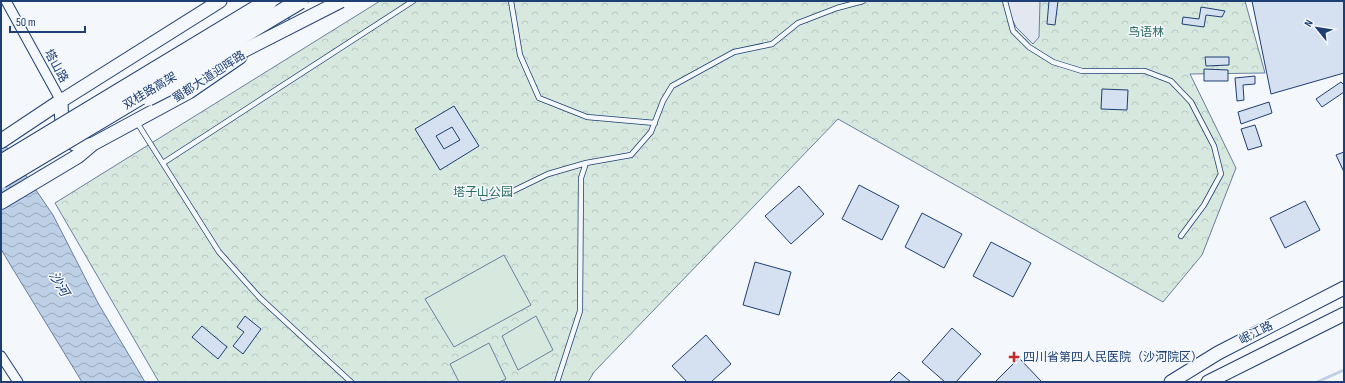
<svg xmlns="http://www.w3.org/2000/svg" width="1345" height="383" font-family="'Sofia Sans Condensed','Noto Sans SC',sans-serif">
<defs>
<pattern id="park-crowns" width="20" height="18" patternUnits="userSpaceOnUse"><rect width="20" height="18" fill="#d7e8df"/><path d="M2 6a3 3 0 1 1 6 0M12 15a3 3 0 1 1 6 0" fill="none" stroke="#b8c8c3"/></pattern>
<pattern id="water-waves" width="16" height="10" patternUnits="userSpaceOnUse"><rect width="16" height="10" fill="#bed0e5"/><path d="M0 5q4-4 8 0t8 0" fill="none" stroke="#9aaabe"/></pattern>
</defs>
<rect width="100%" height="100%" fill="#f4f7fb"/>
<path fill="url(#park-crowns)" stroke="#687fa3" d="M380,1h865l20,72 -75,1 46,94 -34,87 -39,47 -325,-183 -244,253 -6,10h-429l-104,-179z"/>
<path fill="#d7e8df" stroke="#687fa3" d="M504,255l27,50 -77,42 -29,-48z
M536,316l17,34 -35,20 -16,-34z
M489,343l17,36 -7,3h-40l-9,-18z"/>
<path fill="#e3e8f0" stroke="#687fa3" d="M1008,1h32l-1,36 -6,7 -17,-17 -10,-20z"/>
<path fill="url(#water-waves)" stroke="#687fa3" d="M1,139l52,76 45,88 47,79h-63l-74,-121 -7,-12z"/>
<g fill="none" stroke-linecap="round" stroke-linejoin="round">
<path stroke="#bed0e5" stroke-width="3" d="M1317,382l27,-12"/>
</g>
<path fill="#d5e0f0" stroke="#1d3f73" d="M1049,1h9l-3,24 -8,-1z
M1252,1h92v72l-73,21z
M1201,7l24,4 -3,6 -16,-2 -2,12 -22,-3 1,-7 16,2z
M1205,57h24v8l-23,1z
M1204,69l24,1v11h-24z
M1255,76v8l-12,1 1,15 -7,1 -2,-23z
M1341,82l3,3v7l-22,15 -6,-8z
M1102,89l26,1 -1,20 -26,-1z
M1269,102l3,11 -31,11 -3,-12z
M454,106l25,40 -39,24 -25,-41z
M1255,125l7,21 -14,4 -7,-21z
M452,127l8,13 -16,9 -8,-13z
M1344,152v20l-8,-17z
M859,185l40,21 -17,34 -40,-21z
M799,186l25,28 -33,30 -26,-28z
M1305,201l15,29 -35,18 -15,-30z
M922,213l40,21 -18,34 -39,-21z
M991,242l40,21 -18,34 -40,-21z
M755,262l36,10 -12,43 -36,-10z
M245,316l16,13 -18,25 -10,-8 11,-14 -7,-5z
M202,326l25,21 -9,12 -26,-22z
M952,328l29,26 -25,28h-11l-23,-20z
M706,335l25,29 -20,18h-24l-15,-16z
M1019,358l22,23 -1,1h-45z
M899,372l12,10h-22z"/>
<g fill="none" stroke-linecap="round" stroke-linejoin="round">
<g stroke="#1d3f73" stroke-width="6">
<path id="lane" d="M511,1l9,54 19,43 48,19 68,6
M1005,1l8,30 16,16 24,15 29,9h63l26,10 20,21 23,44 7,28 -17,31 -23,31
M136,121l83,131 41,46 91,84
M163,163l250,-162
M483,198l30,-7 35,-17 38,-11
M557,382l23,-71 1,-133 5,-15 45,-8 20,-23 12,-31 9,-15 62,-34 38,-8 26,-21 39,-15 26,-7"/>
</g>
<g stroke="#1d3f73" stroke-width="11">
<path id="street" d="M6,1l55,100
M1,356l17,26"/>
</g>
<g stroke="#1d3f73" stroke-width="15">
<path id="secondary" d="M296,19l26,-18
M61,101c1,22 -2,49 30,44l98,-53 51,-35
M61,101l159,-100
M1171,382l47,-29 126,-65
M1208,382l136,-68"/>
</g>
<g stroke="#1d3f73" stroke-width="16">
<path id="primary" d="M1,141l60,-40
M1,202l77,-46 13,-11"/>
</g>
<use href="#lane" stroke="#f4f7fb" stroke-width="4.5"/>
<use href="#street" stroke="#f4f7fb" stroke-width="9"/>
<use href="#secondary" stroke="#f4f7fb" stroke-width="13"/>
<use href="#primary" stroke="#f4f7fb" stroke-width="14"/>
<g stroke="#1d3f73" stroke-width="15" stroke-linecap="butt">
<path id="secondary-bridge" d="M149,99l192,-98"/>
</g>
<g stroke="#1d3f73" stroke-width="18" stroke-linecap="butt">
<path id="highway-bridge" d="M1,163l268,-162
M1,180l299,-179"/>
</g>
<use href="#secondary-bridge" stroke="#f4f7fb" stroke-width="13"/>
<use href="#highway-bridge" stroke="#f4f7fb" stroke-width="16"/>
</g>
<path fill="#c62828" stroke="#f4f7fb" stroke-width="1.5" d="M1012 351h4v4h4v4h-4v4h-4v-4h-4v-4h4z"/>
<g text-anchor="middle" dominant-baseline="central" stroke-width="3" stroke-linejoin="round" paint-order="stroke">
<g font-size="12" fill="#2c6c60" stroke="#f4f7fb">
<text x="1146" y="32">鸟语林</text>
<text x="483" y="192">塔子山公园</text>
</g>
<g font-size="12" fill="#1d3f73" stroke="#f4f7fb">
<text transform="translate(56 66) rotate(61)">塔山路</text>
<text transform="translate(209 77) rotate(-33)">蜀都大道迎晖路</text>
<text transform="translate(150 91) rotate(-31)">双桂路高架</text>
<text transform="translate(1256 333) rotate(-27)">岷江路</text>
</g>
<g font-size="12" fill="#1d3f73" stroke="#f4f7fb" text-anchor="start">
<text x="1023" y="357">四川省第四人民医院（沙河院区）</text>
</g>
<g font-size="13" font-style="italic" fill="#1d3f73" stroke="#f4f7fb">
<text transform="translate(59 284) rotate(59)">沙河</text>
</g>
</g>
<rect width="1345" height="383" fill="none" stroke="#1d3f73" stroke-width="4"/>
<g transform="translate(1317 28) rotate(300)" stroke="#f4f7fb" stroke-width="3" paint-order="stroke">
<path d="M0-3L7 15L0 10L-7 15Z" fill="#1d3f73"/>
<text y="-6" font-size="11" font-weight="bold" text-anchor="middle" fill="#1d3f73">N</text>
</g>
<path d="M10 26v6h75v-6" fill="none" stroke="#1d3f73" stroke-width="2"/>
<text x="16" y="26" font-size="12" fill="#1d3f73" stroke="#f4f7fb" stroke-width="3" paint-order="stroke">50 m</text>
</svg>
